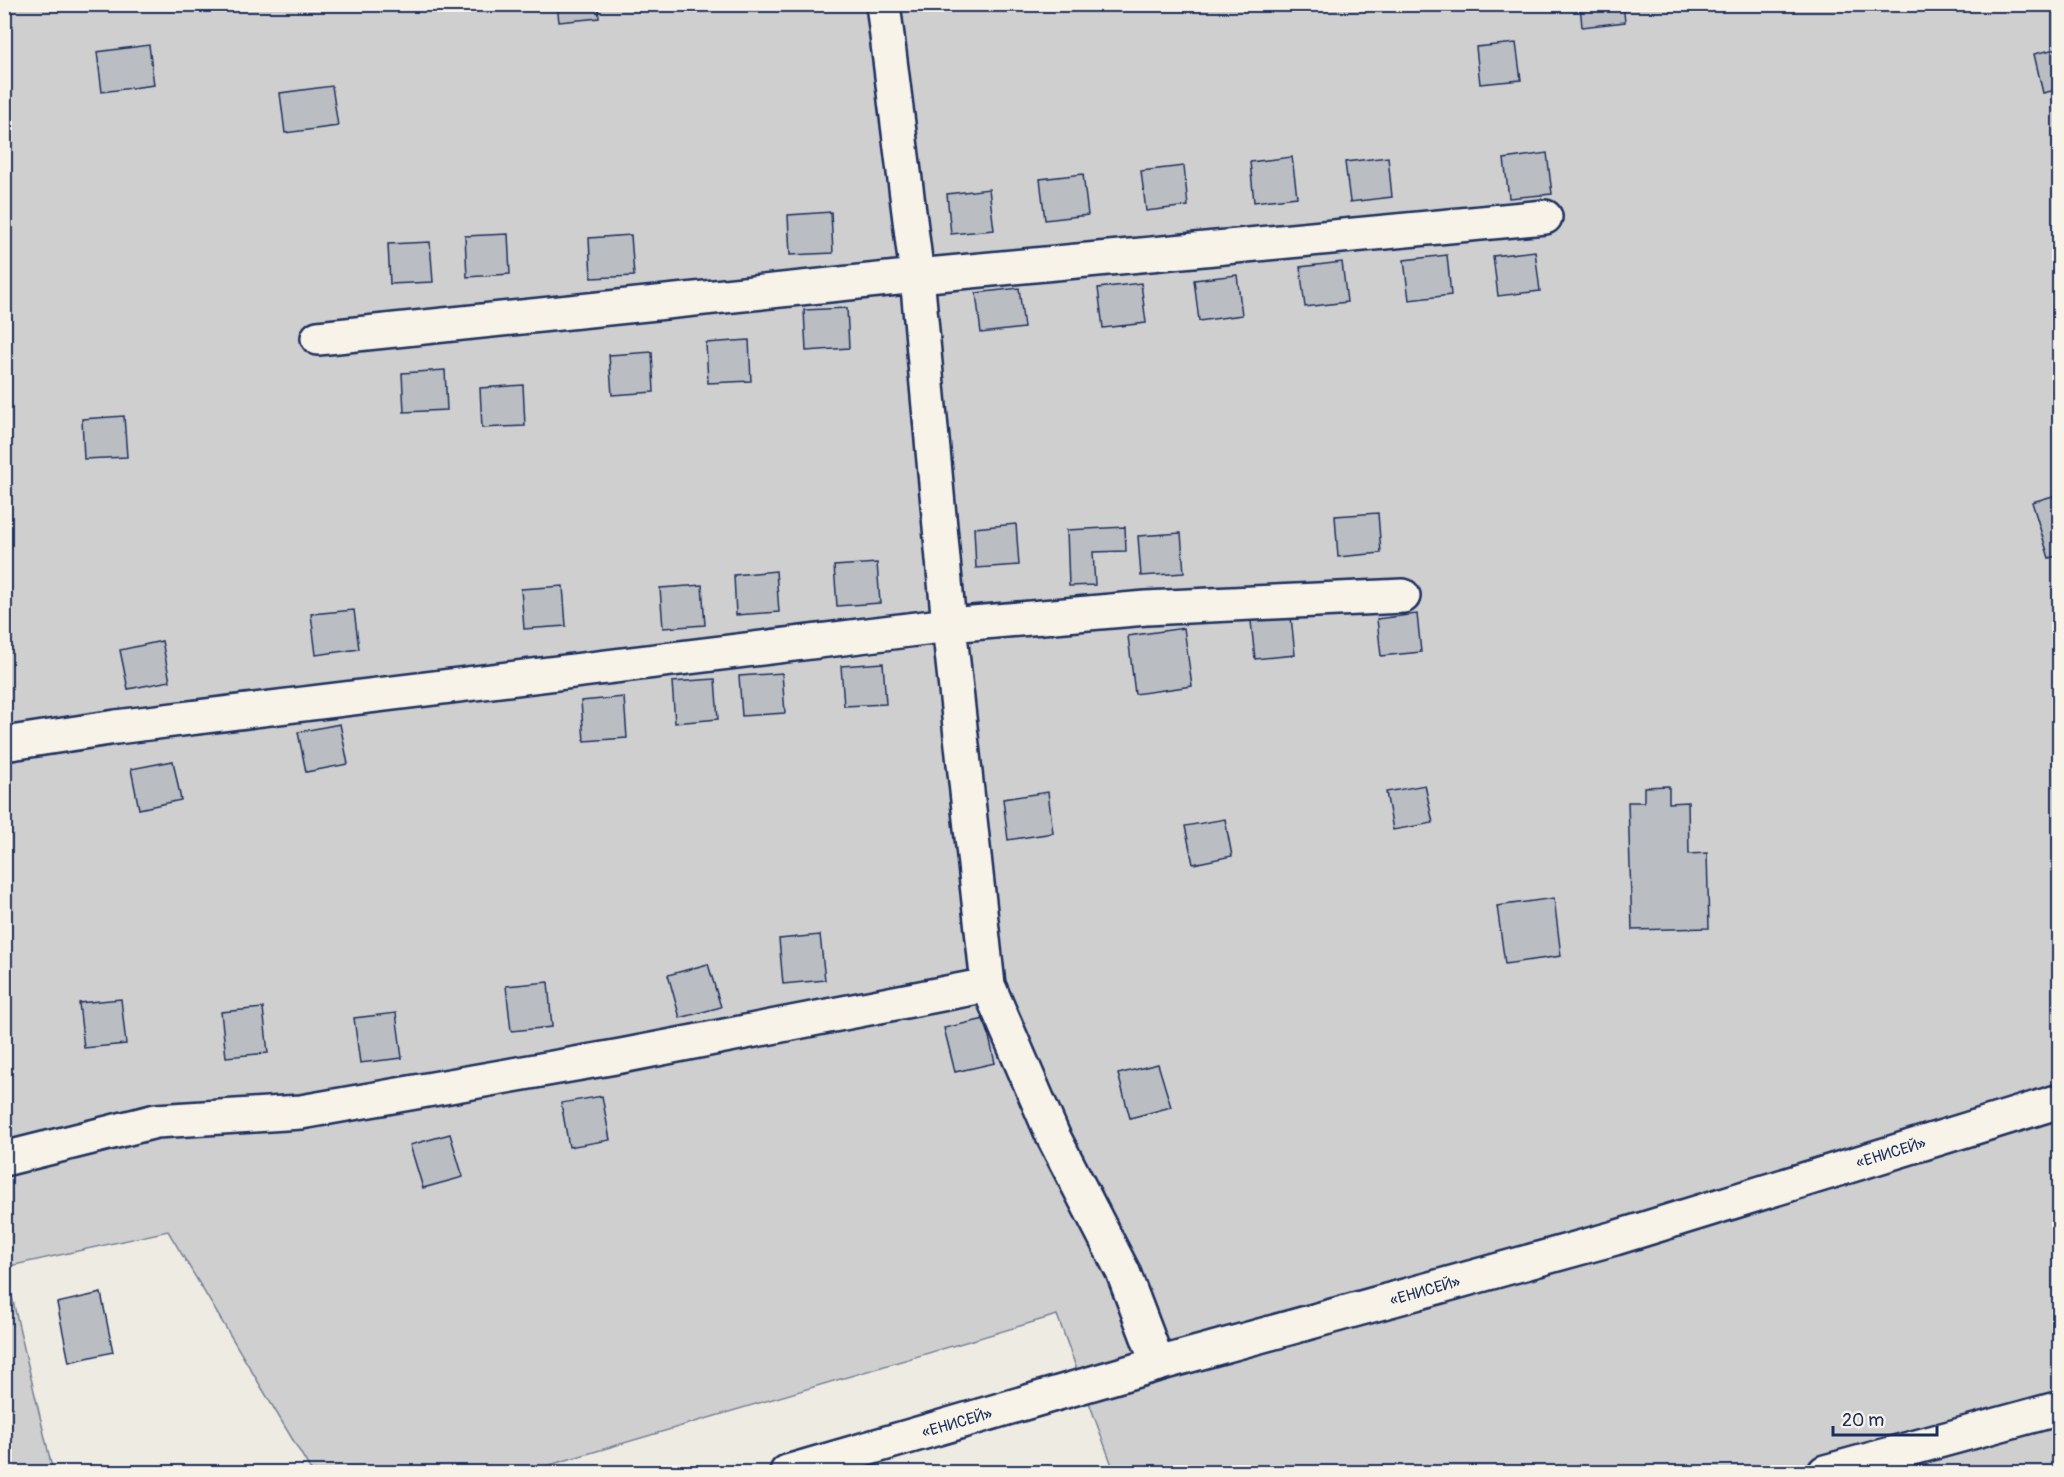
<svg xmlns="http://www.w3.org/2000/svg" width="2064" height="1477" font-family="Pangolin,sans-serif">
<rect width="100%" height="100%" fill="#eeebe2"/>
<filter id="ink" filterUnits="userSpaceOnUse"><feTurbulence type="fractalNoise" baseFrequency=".0167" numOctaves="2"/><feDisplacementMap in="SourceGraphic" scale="12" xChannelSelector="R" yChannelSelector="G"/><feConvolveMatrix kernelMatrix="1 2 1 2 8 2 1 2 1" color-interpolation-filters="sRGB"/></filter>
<g filter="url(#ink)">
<path fill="#cfcfcf" stroke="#757f96" stroke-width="1.5" d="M5,5h2054v1467h-957l11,-4 -56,-153 -531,157h-214l-144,-241 -163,36 48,205h-48z"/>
<path fill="#babdc2" stroke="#1b2f5e" stroke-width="1.5" d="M557,4h41l1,14 -40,4z
M656,4h43v3l-43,3z
M1580,4h43l2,18 -43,5z
M1516,43l5,37 -41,4 -4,-37z
M149,45l5,40 -52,7 -5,-40z
M2060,48v41l-17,4 -9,-39z
M332,86l6,40 -53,7 -5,-40z
M1547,153l5,41 -43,4 -5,-39z
M1292,157l5,40 -43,5 -4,-40z
M1388,157l4,40 -42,5 -5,-40z
M1184,166l4,40 -42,5 -5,-40z
M1083,174l5,41 -43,5 -5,-41z
M989,189l5,41 -43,4 -4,-40z
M831,212l2,41 -43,2 -2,-40z
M508,234l2,40 -43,3 -2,-41z
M631,235l3,41 -43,2 -2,-40z
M430,242l3,40 -43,2 -2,-40z
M1535,251l5,40 -42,5 -5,-40z
M1447,255l4,40 -42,5 -5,-40z
M1342,262l5,40 -42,5 -5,-40z
M1237,275l5,40 -43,6 -5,-41z
M1141,283l5,40 -43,5 -5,-40z
M1019,288l5,40 -43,5 -5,-40z
M847,308l2,40 -43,3 -2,-41z
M749,340l2,41 -43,2 -2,-40z
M652,352l2,40 -42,3 -3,-40z
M445,370l2,40 -43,2 -2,-39z
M523,385l2,41 -43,2 -2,-40z
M124,416l3,41 -43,2 -2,-40z
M2060,494v61l-11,3 -17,-56z
M1378,513l3,40 -43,4 -3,-41z
M1016,524l3,41 -43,3 -2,-40z
M1125,527l1,24 -33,1 2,33 -26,1 -2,-56z
M1181,533l3,40 -43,3 -3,-40z
M877,563l3,40 -43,3 -3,-40z
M776,571l3,41 -43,3 -2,-40z
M702,585l3,40 -42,3 -3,-40z
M563,586l3,40 -42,3 -3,-40z
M354,610l5,39 -43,6 -5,-41z
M1417,614l4,38 -40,4 -4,-37z
M1291,617l4,38 -40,4 -4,-38z
M1184,628l8,58 -57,8 -7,-58z
M162,641l8,40 -42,8 -8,-39z
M883,663l3,41 -42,2 -3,-40z
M782,673l3,40 -43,3 -3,-40z
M715,679l3,40 -43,4 -3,-41z
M624,697l3,41 -43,3 -3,-40z
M340,724l8,40 -42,8 -8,-40z
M173,761l8,39 -42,9 -8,-40z
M1425,785l8,38 -40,7 -7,-38z
M1669,786v17l19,-1 1,52 18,-1 2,75 -77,2 -4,-128h16v-15z
M1048,792l5,41 -45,7 -5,-41z
M1225,819l7,37 -39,8 -8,-38z
M1554,898l7,58 -56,8 -8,-58z
M820,935l5,45 -42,4 -4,-45z
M708,964l13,43 -41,11 -12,-43z
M548,982l4,45 -41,4 -5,-45z
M121,999l5,45 -42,4 -5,-45z
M263,1008l5,45 -42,4 -5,-45z
M396,1013l6,45 -42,5 -6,-45z
M985,1019l10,44 -40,9 -11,-44z
M1158,1064l13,43 -41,11 -12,-44z
M602,1096l8,44 -41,7 -8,-44z
M450,1134l13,43 -40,11 -13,-43z
M101,1293l12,59 -44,10 -12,-59z"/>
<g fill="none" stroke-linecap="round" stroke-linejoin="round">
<g stroke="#1b2f5e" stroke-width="38">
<path id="street" d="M883,4l34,272 32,349 39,360 65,151 70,136 35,92
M318,338l599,-62 628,-59
M4,744l112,-17 833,-102 197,-17 257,-12
M4,1159l152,-38 145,-9 320,-56 367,-71
M1825,1472l235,-64"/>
</g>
<g stroke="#1b2f5e" stroke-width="38">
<path id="highway" d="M787,1472l371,-108 457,-126 445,-137"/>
</g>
<use href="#street" stroke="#f7f3e8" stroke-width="33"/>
<use href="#highway" stroke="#f7f3e8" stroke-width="33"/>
</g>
</g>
<g text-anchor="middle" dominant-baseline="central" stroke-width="4.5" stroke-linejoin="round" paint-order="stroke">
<g font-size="16" fill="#1b2f5e" stroke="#f7f3e8">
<text transform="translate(1891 1153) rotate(-17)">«ЕНИСЕЙ»</text>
<text transform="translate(1425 1291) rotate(-16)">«ЕНИСЕЙ»</text>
<text transform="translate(957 1423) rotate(-16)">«ЕНИСЕЙ»</text>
</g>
</g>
<rect width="2064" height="1477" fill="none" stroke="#f7f3e8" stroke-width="24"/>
<rect x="12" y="12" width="2040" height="1453" fill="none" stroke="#1b2f5e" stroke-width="2" filter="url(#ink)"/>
<path d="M1833 1426v9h104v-9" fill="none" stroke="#1b2f5e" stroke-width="3"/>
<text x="1842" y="1426" font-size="18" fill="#1b2f5e" stroke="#f7f3e8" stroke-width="4.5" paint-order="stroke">20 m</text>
</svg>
